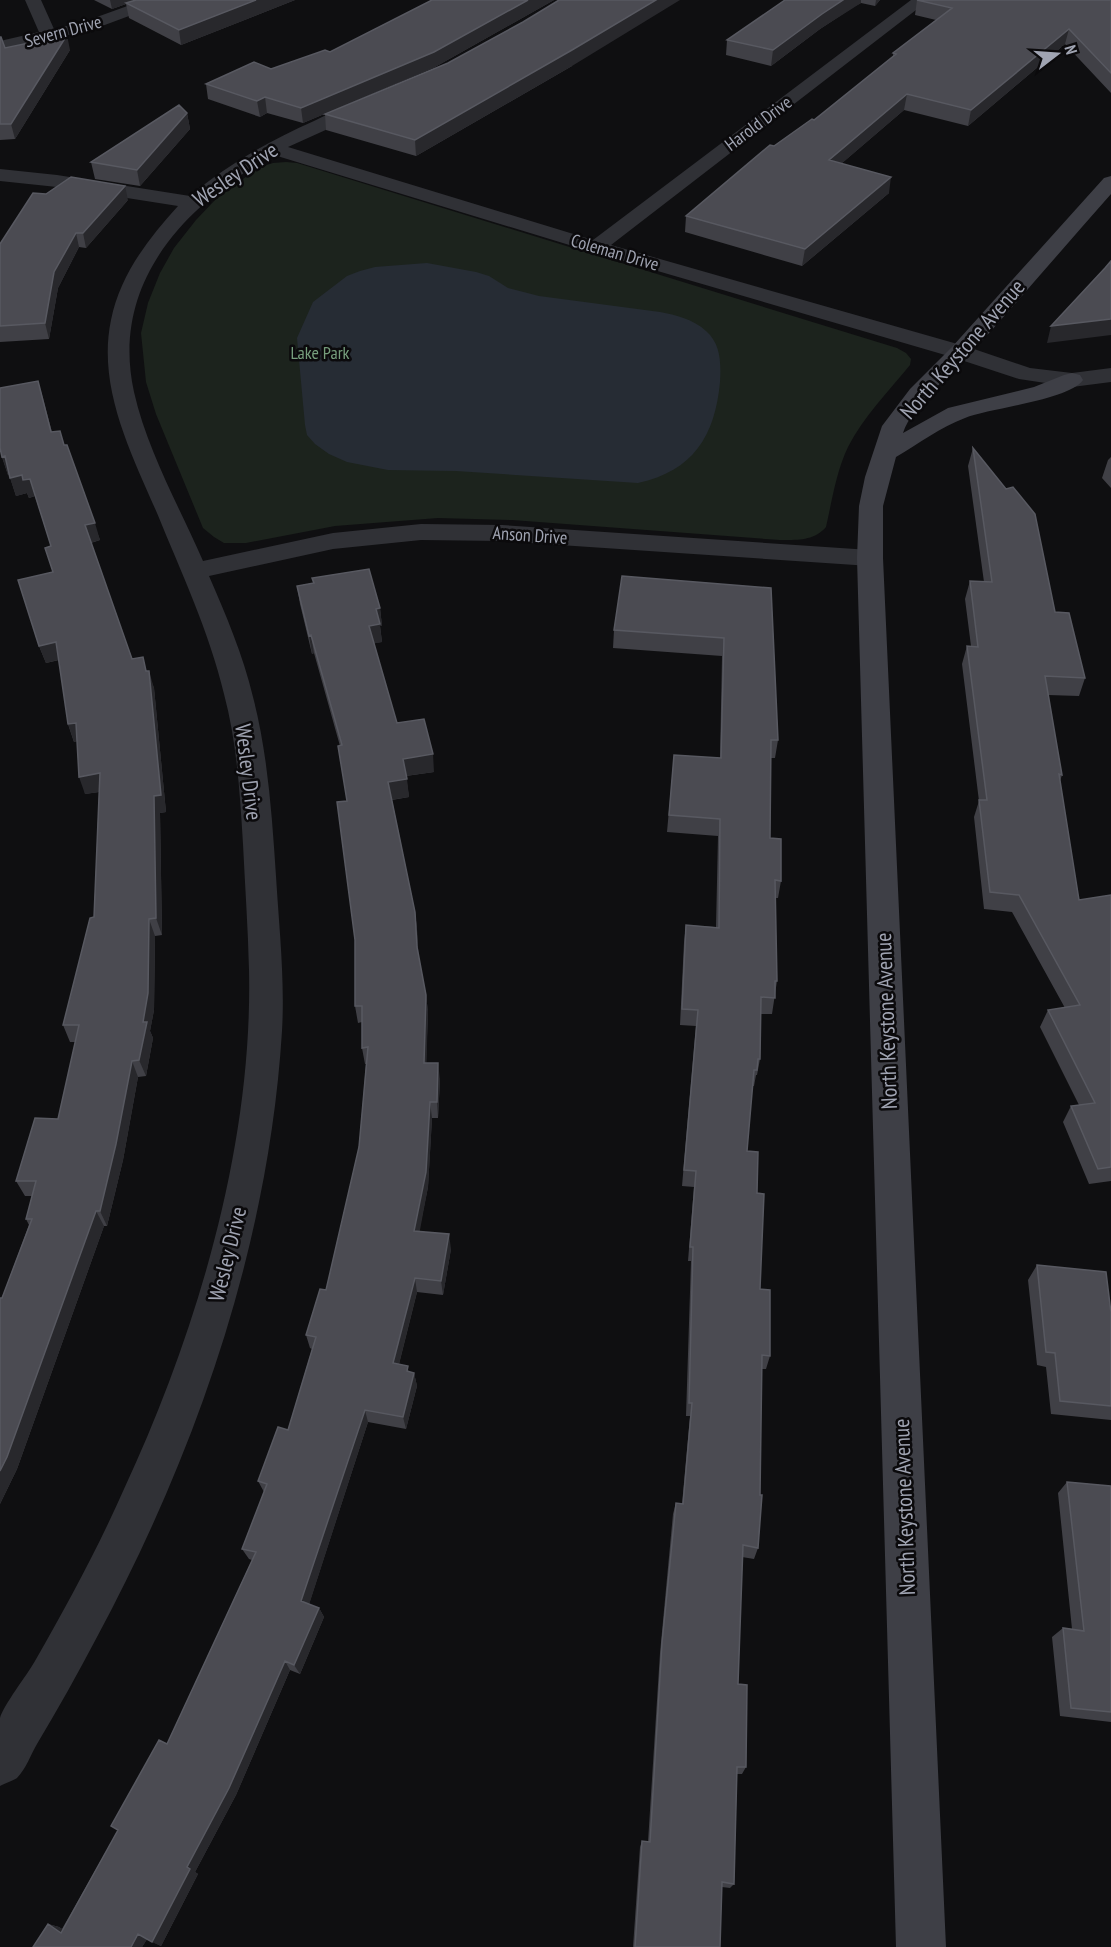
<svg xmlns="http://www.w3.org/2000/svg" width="1111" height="1947" font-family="'PT Sans Narrow',sans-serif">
<rect width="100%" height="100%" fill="#0f0f11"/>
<path fill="#1c231d" d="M286,162l11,1 600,185 9,5 5,6 -1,6c-21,26 -47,52 -62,82 -12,25 -16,54 -22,80 -12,14 -29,13 -46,13l-268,-20 -74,-2 -103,8 -89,17h-22l-10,-6 -11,-9 -47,-114 -10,-32 -5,-49 7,-30 12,-30 14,-25 22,-28 20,-21 42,-31 15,-5z"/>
<path fill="#262c34" d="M427,263l49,9 13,4 19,12 31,8 121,16c16,3 33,7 46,19 15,13 15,32 14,51 -5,54 -27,89 -82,101l-182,-12 -68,-1 -41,-8 -18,-8 -14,-10 -8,-9 -2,-10 -8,-87 16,-36 34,-26 13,-5 15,-4z"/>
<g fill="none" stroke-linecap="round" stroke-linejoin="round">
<path fill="#303136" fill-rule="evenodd" d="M25,0h16l13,29 29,-7 61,-22h23l-3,3 -70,26 -94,22v-10l39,-9z
M911,0h18l-318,245 357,102 62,21 42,5 39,-5v14l-39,5 -53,-8 -67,-22 -363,-106 -315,-96c-89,49 -164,128 -140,237 13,58 45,114 69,169l130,-28 88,-9 81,1 368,25 9,2 4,6 -4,6 -9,2 -368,-25 -81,-1 -88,9 -124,27c17,39 34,79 44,121 15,58 19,119 23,179 3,51 9,103 6,155 -13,212 -85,420 -185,606 -19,36 -39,72 -60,107 -6,10 -11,25 -20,34 -4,3 -12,5 -17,8 0,-15 0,-56 0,-68 3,-12 27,-43 35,-57 32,-56 63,-113 89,-172 73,-157 129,-344 125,-519 -1,-42 -4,-84 -6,-126 -3,-50 -6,-101 -19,-150 -15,-63 -43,-122 -67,-181 -26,-60 -60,-126 -46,-193 9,-45 37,-81 67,-114l-121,-19 -57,-6v-12l57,6 133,21c38,-32 79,-55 124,-75 16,-8 34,-17 52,-21l6,1 3,4 -3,4 -84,38 305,93z"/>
<path fill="#3e3f46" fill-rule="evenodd" d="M1111,176v18c-48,54 -94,109 -143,162 -20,22 -55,48 -65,77l45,-25 86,-21 30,-12 8,-2 8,2 3,5c-14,20 -93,28 -118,38 -24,9 -47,26 -69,39l-13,49v52l63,1389h-50l-39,-1389 2,-52 6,-29 17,-51 28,-37 42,-42 152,-169z"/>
</g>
<path fill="#404046" d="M94,0h201l-114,45 -52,-27 -3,-14 -14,5z
M432,0h122l-119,67 -132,56 -36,-10 -7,4 -52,-18 -2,-15 65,-15 59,-17z
M785,0h95l-5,6 -14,-3 -6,3 -35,23 -49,37 -45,-11 1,-15z
M917,0h194v93l-46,-49 -97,82 -64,-16 -62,53 47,30 -87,73 -117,-34 1,-16 88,-70 40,-26 79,-63v-4l43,-33 -21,-5z
M523,22l49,44 -156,90 -90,-26 -1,-16 123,-51z
M0,37l5,11 65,2 -55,89 -15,1z
M187,113l3,16 -50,57 -45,-7 -4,-17z
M128,200l-42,48 -7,-1 -21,41 -9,51 -49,3v-98z
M38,381l14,51 12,13 36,95 -9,3 41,116 15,12 7,17 12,124 -6,1 2,122 -7,1 -1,74 -4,21 3,7 -7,38 -8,1 -15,83 -16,66h-3l-87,243 -17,35v-206h2l27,-73 -3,-6 6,-23h-7l-9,-15 42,-62 18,-77h-6l-7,-17 31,-108 5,-125 -14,2 -8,-53 -3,1 -6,-18 -9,-64 -13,3 -7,-17 14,-74 -2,-26 -16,-50 -6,2 -2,-5 -11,3 -7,-22 -1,1 -6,-18z
M973,448l82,164 30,66 -6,18 -31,-1 14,80 -2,6 19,119 32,-5v286l-22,3 -26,-62 8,-16 8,-1 -39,-78 8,-17 17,-2 -53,-96 -28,-3 -10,-92 5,-16 -17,-137 5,-18h4l-6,-47 5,-18 14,1 -16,-116z
M1111,457v31l-9,-10 6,-18z
M312,578l68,30 2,18h-2l2,16 -8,1 23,80 37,49 -28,4 3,21 -17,3 23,112 2,17 1,27 8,39 2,17 -2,51 14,16 -2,39h-6l-4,69 -9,44 32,18 -8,46 -26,-3 -18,72 11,8 4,1 3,13 -11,43 -38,-7 -59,182 10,4 5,9 -24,57 -10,-4 -54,125 -41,77 3,2 -37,72 -14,-7 -5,8h-109l15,-23 11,3 3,2 105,-185 85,-184 -3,-1 -7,-10 22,-57 -6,-11 30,-51 24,-81 -2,-1 -4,-13 20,-45 33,-143 7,-83h-1l-3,-16v-26l-4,1 -3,-17v-66l-8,-139 -7,-55 -26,-93 -2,1 -12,-50 -3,-18 16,-3z
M771,588l7,152 -3,18h-4l-1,80 11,43 -3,17h-3l2,83 -5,33h-11l-1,45 -3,16h-1l-2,11h-2l-5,65 10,42 3,96 10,67 -4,13h-4l-4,179 -4,11 -12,-2 -4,127 8,83 -4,7h-5l-3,110 -4,4 -8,-1 -2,60h-87l7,-100 2,-6 6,1 12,-189 13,-139 3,-11 6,1 8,-88h-4l5,-155h-3l6,-74 -12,-1 14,-160 -16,-1 4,-83 2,-17 30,2 2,-91 -51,-4 7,-77 46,3 2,-102 -109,-8 1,-18z
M1037,1265l74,48v107l-60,-6 -5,-47 -9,-2 -9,-85z
M1067,1482l44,4v236l-51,-6 -8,-79 11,-9 9,1 -14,-136z"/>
<path fill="#28282c" d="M110,0h27l-25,9z
M256,0h39l-114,45 -2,-15z
M528,0h26l-119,67 -132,56 -2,-15z
M656,0h24l-108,66 -156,90 -1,-16z
M843,0h18v3l-41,26 -49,37 2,-16 49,-36z
M876,0h4l-5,6z
M1069,29l-4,15 -97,82 3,-16z
M67,35l3,15 -55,89 -4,-15z
M907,94l-3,16 -77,66 2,-16z
M265,97l2,16 -7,4 -3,-16z
M187,113l3,16 -50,57 -3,-16z
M891,177l-2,16 -87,73 3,-17z
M125,186l3,14 -42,48 -3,-15z
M76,233l3,14 -21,41 -9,51 -4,-16 9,-51z
M1111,319v16l-64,8 4,-17z
M38,381l5,17 13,52 -5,-18z
M5,456l6,18 -3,1 -6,-18z
M22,475l8,4 5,17 -6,2 -2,-5 -11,3 -6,-18z
M95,523l5,17 -10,3 -5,-18z
M380,608l2,18h-2l2,16 -11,2 -2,-18 7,-17z
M311,635l3,18 -2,1 -3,-18z
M56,642l6,17 -16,4 -7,-17z
M149,671l5,17 12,124 -6,1 2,122 -6,-17z
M76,723l6,17 -8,2 -6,-18z
M433,754l1,18 -29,4 -2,-17z
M100,773l6,18 -21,3 -6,-17z
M407,779l2,18 -19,3 -2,-18z
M415,912l2,17 2,35 -2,-17z
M149,919l6,17 -1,74 -4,21 3,7 -7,38 -7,-16z
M426,995l2,17 -2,67 -2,-16z
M132,1061l6,16 -15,83 -16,66 -7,-15z
M438,1063l2,16 -2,39 -1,-16z
M430,1102l2,16 -4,69 -11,59 -3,-15z
M96,1211l8,15 -87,243 -17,35v-33z
M449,1234l2,15 -8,46 -2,-14z
M415,1278l2,14 -21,84 -3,-13z
M414,1373l3,13 -11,43 -3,-12z
M365,1410l3,12 -61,189 -6,-10z
M319,1608l5,9 -24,57 -6,-9z
M285,1661l5,9 -54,125 -41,77 3,2 -37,72 -9,-4z
M48,1924l11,3 13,9 -11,-3z
M138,1934l10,4 -6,9h-11z"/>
<path fill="#4b4b52" stroke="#585961" stroke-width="1.5" d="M136,0h120l-77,30 -53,-27z
M432,0h96l-94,52 -133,56 -36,-11 -8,4 -51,-17 48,-22 17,7 54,-19 5,2z
M559,0h97l-84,50 -157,90 -90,-26 123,-51 75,-41z
M785,0h58l-21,14 -49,36 -46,-10z
M917,0h194v73l-42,-44 -98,81 -64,-16 -78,66 62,17 -86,72 -119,-33 84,-71 4,1 38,-27 2,1 82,-66 -3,-1 59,-45z
M67,35l-56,89h-11v-87h1l4,11z
M179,105l8,8 -50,57 -46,-8z
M71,177l54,9 -42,47h-7l-22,39 -9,51 -45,3v-82l33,-51 13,1z
M1111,261v58l-60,7 54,-58z
M38,381l13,51 9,-1 4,14h3l28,78 -10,2 47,134 11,-2 3,14h3l12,124 -7,1 2,122 -7,1 -1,74 -5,29h4l-8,38 -7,1 -16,83 -16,67h-4l-89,246 -7,14v-173h2l30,-79h-6l10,-38h-20l19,-63 23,1 21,-94h-16l27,-107 4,-1 6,-144 -21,4 -3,-54 -8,1 -12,-82 -17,4 -21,-66 35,-8 -8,-24 6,-2 -21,-67 -7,1 -1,-5 -12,3 -5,-22 -3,1 -2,-9v-60z
M973,448l33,41 7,-2 22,27 20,98 14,1 16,65 -40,-2 17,99 -3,-1 20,126 32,-5v272l-13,2 -27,-63 24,-3 -47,-93 32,-5 -61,-110 -29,-3 -11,-92h8l-20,-154 11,1 -8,-66 22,1z
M369,569l11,39 -4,1 4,15 -11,2 28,97 27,-4 9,35 -30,5 4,20 -19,3 27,130 2,35 9,48 -2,68h14l-1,39h-7l-4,70 -12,59 35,3 -8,47 -26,-3 -22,85 15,3 -1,5 7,2 -11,44 -38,-7 -64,191 18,7 -25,57 -9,-4 -56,127 -42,79 3,2 -38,73 -14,-8 -7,13h-98l15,-23 13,9 57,-103 -7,-4 48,-86 8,4 89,-192 -14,-3 25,-65 -9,-3 20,-54 10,3 28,-93 -10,-2 14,-46 6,1 33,-143 9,-100 -6,1v-42h-7v-66l-18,-138 10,-1 -9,-55 4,-1 -31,-110 -2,1 -12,-50 17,-3 -2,-5z
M622,576l149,12 7,152h-7l-1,98 11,1v42l-6,-1 2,101h-2v17l-14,-1 -1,62h-2l-1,11h-3l-7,81 11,1 -1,41 7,1 -4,95 10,1v66l-8,-1 -2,140h2l-4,53 -15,-3 -5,139 9,1 -1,82h-9l-3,117 -12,-2 -2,65h-85l7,-106 8,1 12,-199 14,-140 7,1 9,-101h-3l4,-156h-3l6,-76 -12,-1 14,-160 -16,-1 4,-84 33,3 1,-109 -51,-4 5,-60 47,3 3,-120 -110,-8z
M1037,1265l69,7 5,41v93l-51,-5 -5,-48 -9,-1z
M1067,1482l44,4v226l-40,-4 -8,-80 21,3z"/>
<g text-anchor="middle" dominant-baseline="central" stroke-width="5" stroke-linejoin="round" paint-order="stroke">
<g font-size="18" fill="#a0a4b2" stroke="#0b0a0c">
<text transform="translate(63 31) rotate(-15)">Severn Drive</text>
<text transform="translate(758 123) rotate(-37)">Harold Drive</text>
<text transform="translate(615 252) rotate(16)">Coleman Drive</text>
<text transform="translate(530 535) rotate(4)">Anson Drive</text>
</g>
<g font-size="18" fill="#769e7c" stroke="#0b0a0c">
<text x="320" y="352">Lake Park</text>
</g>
<g font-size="22" fill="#a0a4b2" stroke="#0b0a0c">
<text transform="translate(235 174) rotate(-34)">Wesley Drive</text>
<text transform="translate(962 349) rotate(-49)">North Keystone Avenue</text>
<text transform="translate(249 772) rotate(83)">Wesley Drive</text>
<text transform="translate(886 1021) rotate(-92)">North Keystone Avenue</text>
<text transform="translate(227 1254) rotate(-76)">Wesley Drive</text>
<text transform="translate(904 1507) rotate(-92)">North Keystone Avenue</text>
</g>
</g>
<g transform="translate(1057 54) rotate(73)" stroke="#0b0a0c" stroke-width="4.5" paint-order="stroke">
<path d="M0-4.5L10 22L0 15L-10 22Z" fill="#a0a4b2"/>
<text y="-9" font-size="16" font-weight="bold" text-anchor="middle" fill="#a0a4b2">N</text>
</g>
</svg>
